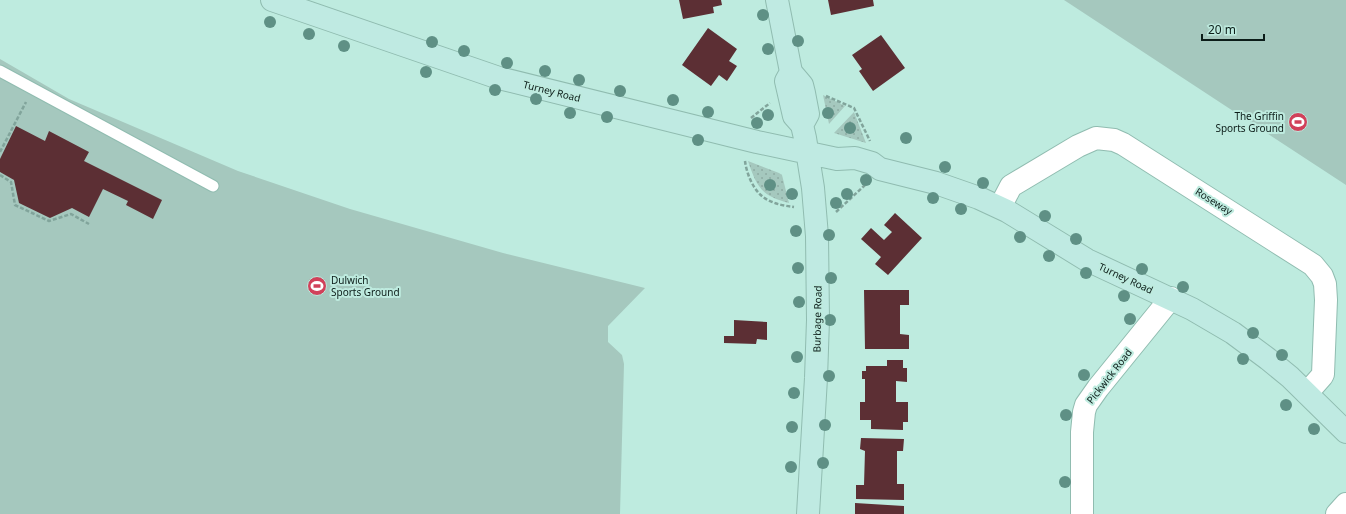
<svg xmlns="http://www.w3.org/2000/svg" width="1346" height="514" font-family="'Noto Sans',sans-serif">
<defs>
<pattern id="grass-dots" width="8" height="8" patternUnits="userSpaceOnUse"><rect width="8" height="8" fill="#a5c8be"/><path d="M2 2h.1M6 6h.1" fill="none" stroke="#8daba3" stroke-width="1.8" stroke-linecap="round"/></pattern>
</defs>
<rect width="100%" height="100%" fill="#beebdf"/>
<path fill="url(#grass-dots)" d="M823,95l22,11 -16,18z
M854,112l12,31 -32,-10z
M748,161l31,12 3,2 7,28c-27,-7 -32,-15 -41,-42z"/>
<path fill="#a5c8be" d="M1064,0h282v185z
M0,59l69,40 169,72 112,38 153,44 142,35 -37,38v16l14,13 2,9 -4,150h-620z"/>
<path fill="#5c2f34" d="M679,0h42l1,5 -9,2 1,6 -31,6z
M828,0h45l1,6 -43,9z
M708,28l29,21 -8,12 8,5 -10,15 -8,-6 -8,11 -29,-21z
M881,35l24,33 -32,23 -14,-20 3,-2 -10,-14z
M16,126l29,15 4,-10 40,21 -5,9 78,39 -9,19 -27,-14 2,-4 -25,-12 -14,28 -17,-9 -22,10 -31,-15 -5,-23 -14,-8v-13z
M895,213l27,25 -34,37 -13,-11 6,-7 -20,-18 10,-11 13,12 8,-8 -8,-7z
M864,290h45v15h-9v29l9,1v14h-44z
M734,320l33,2v18l-10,-1 -1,5 -32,-1v-7h10z
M887,360h16v8h4v14l-11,-1v21h12v20h-5v8l-32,-1v-9h-11v-18h5v-23h-3v-8h4v-5h21z
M861,438l43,1 -1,12h-6v33h7v16l-48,-1v-14h8l1,-34 -5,-2z
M855,503l49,3v8h-49z"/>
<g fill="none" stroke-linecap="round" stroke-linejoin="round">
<g stroke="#90bcb0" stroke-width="13">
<path id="lane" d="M0,71l213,115"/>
</g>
<g stroke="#90bcb0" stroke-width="24">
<path id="street" d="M1000,207l11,-21 67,-40 18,-8 18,2 9,4 190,121 9,11 3,8 1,16 -3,74 -1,2 -15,17
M1082,514v-82l2,-20 2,-7 12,-17 73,-90
M1337,514l9,-10"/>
</g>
<g stroke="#90bcb0" stroke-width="24">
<path id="secondary" d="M272,0l227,78 258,64 80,17 18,-1 17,5 8,6 56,14 43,15 28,13 80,49 105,49 41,24 35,26 22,18 56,55
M777,0l14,72 11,13 2,8 4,21 -6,11
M791,72l-5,9 8,35 8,9 3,13 8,50 4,48 1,84 -2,58 -8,136"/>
</g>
<path stroke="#81a49b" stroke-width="2.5" stroke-dasharray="4 2" stroke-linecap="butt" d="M826,96l28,12 16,33
M751,118l19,-15
M0,152l26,-50
M745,161c2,15 10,34 25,40 8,4 17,5 24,6
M0,175l11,7 4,23 34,16 22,-7 18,10
M836,212l29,-27"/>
<use href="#lane" stroke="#fff" stroke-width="11"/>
<use href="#street" stroke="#fff" stroke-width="22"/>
<use href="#secondary" stroke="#bfeae2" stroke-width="22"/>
</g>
<g fill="#5f9085">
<circle cx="763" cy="15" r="6"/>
<circle cx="270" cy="22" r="6"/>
<circle cx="309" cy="34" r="6"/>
<circle cx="798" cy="41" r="6"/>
<circle cx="432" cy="42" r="6"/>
<circle cx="344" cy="46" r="6"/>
<circle cx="768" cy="49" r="6"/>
<circle cx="464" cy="51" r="6"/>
<circle cx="507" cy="63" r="6"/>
<circle cx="545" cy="71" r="6"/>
<circle cx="426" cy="72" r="6"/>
<circle cx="579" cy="80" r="6"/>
<circle cx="495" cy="90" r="6"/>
<circle cx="620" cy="91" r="6"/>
<circle cx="536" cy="99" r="6"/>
<circle cx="673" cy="100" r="6"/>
<circle cx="708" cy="112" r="6"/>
<circle cx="570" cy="113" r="6"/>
<circle cx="828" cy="113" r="6"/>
<circle cx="768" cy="115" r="6"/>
<circle cx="607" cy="117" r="6"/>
<circle cx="757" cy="123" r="6"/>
<circle cx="850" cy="128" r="6"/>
<circle cx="906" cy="138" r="6"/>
<circle cx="698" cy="140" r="6"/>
<circle cx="945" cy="167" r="6"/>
<circle cx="866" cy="180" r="6"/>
<circle cx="983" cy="183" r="6"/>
<circle cx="770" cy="185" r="6"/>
<circle cx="792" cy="194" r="6"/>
<circle cx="847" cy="194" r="6"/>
<circle cx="933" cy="198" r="6"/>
<circle cx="836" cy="203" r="6"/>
<circle cx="961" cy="209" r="6"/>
<circle cx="1045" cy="216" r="6"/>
<circle cx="796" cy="231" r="6"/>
<circle cx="829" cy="235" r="6"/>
<circle cx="1020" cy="237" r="6"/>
<circle cx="1076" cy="239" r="6"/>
<circle cx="1049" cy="256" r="6"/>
<circle cx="798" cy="268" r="6"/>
<circle cx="1142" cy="269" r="6"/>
<circle cx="1086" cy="273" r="6"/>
<circle cx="831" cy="278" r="6"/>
<circle cx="1183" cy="287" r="6"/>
<circle cx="1124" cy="296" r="6"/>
<circle cx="799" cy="302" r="6"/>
<circle cx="1130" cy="319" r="6"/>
<circle cx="830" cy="320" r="6"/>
<circle cx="1253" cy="333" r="6"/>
<circle cx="1282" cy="355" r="6"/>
<circle cx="797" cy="357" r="6"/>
<circle cx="1243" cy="359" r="6"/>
<circle cx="1084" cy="375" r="6"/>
<circle cx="829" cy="376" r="6"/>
<circle cx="794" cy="393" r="6"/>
<circle cx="1286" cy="405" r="6"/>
<circle cx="1066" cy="415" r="6"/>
<circle cx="825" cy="425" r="6"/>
<circle cx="792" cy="427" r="6"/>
<circle cx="1314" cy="429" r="6"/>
<circle cx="823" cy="463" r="6"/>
<circle cx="791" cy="467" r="6"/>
<circle cx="1065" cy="482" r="6"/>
</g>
<defs>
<g id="stadium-disc" transform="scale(1)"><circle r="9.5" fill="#d1415a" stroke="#beebdf"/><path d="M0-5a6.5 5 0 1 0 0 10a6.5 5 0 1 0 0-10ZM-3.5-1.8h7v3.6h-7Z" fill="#fff"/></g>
</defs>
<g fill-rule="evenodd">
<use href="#stadium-disc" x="1298" y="122"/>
<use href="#stadium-disc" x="317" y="286"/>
</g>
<g text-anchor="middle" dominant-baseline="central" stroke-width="4" stroke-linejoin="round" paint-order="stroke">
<g font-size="10" fill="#0c1d19" stroke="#beebdf">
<text transform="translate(552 91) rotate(14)">Turney Road</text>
<text transform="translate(1214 201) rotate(32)">Roseway</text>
<text transform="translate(1126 278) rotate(25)">Turney Road</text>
<text transform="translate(817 319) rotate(-89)">Burbage Road</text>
<text transform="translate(1109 376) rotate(-52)">Pickwick Road</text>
</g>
<g font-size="10" fill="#0c1d19" stroke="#beebdf" text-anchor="end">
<text x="1284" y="116">The Griffin<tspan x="1284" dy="12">Sports Ground</tspan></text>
<text x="331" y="280" text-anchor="start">Dulwich<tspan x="331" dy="12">Sports Ground</tspan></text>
</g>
</g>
<path d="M1202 34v6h62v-6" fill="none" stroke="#0c1d19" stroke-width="2"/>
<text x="1208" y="34" font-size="12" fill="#0c1d19" stroke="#beebdf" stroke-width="3" paint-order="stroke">20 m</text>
</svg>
